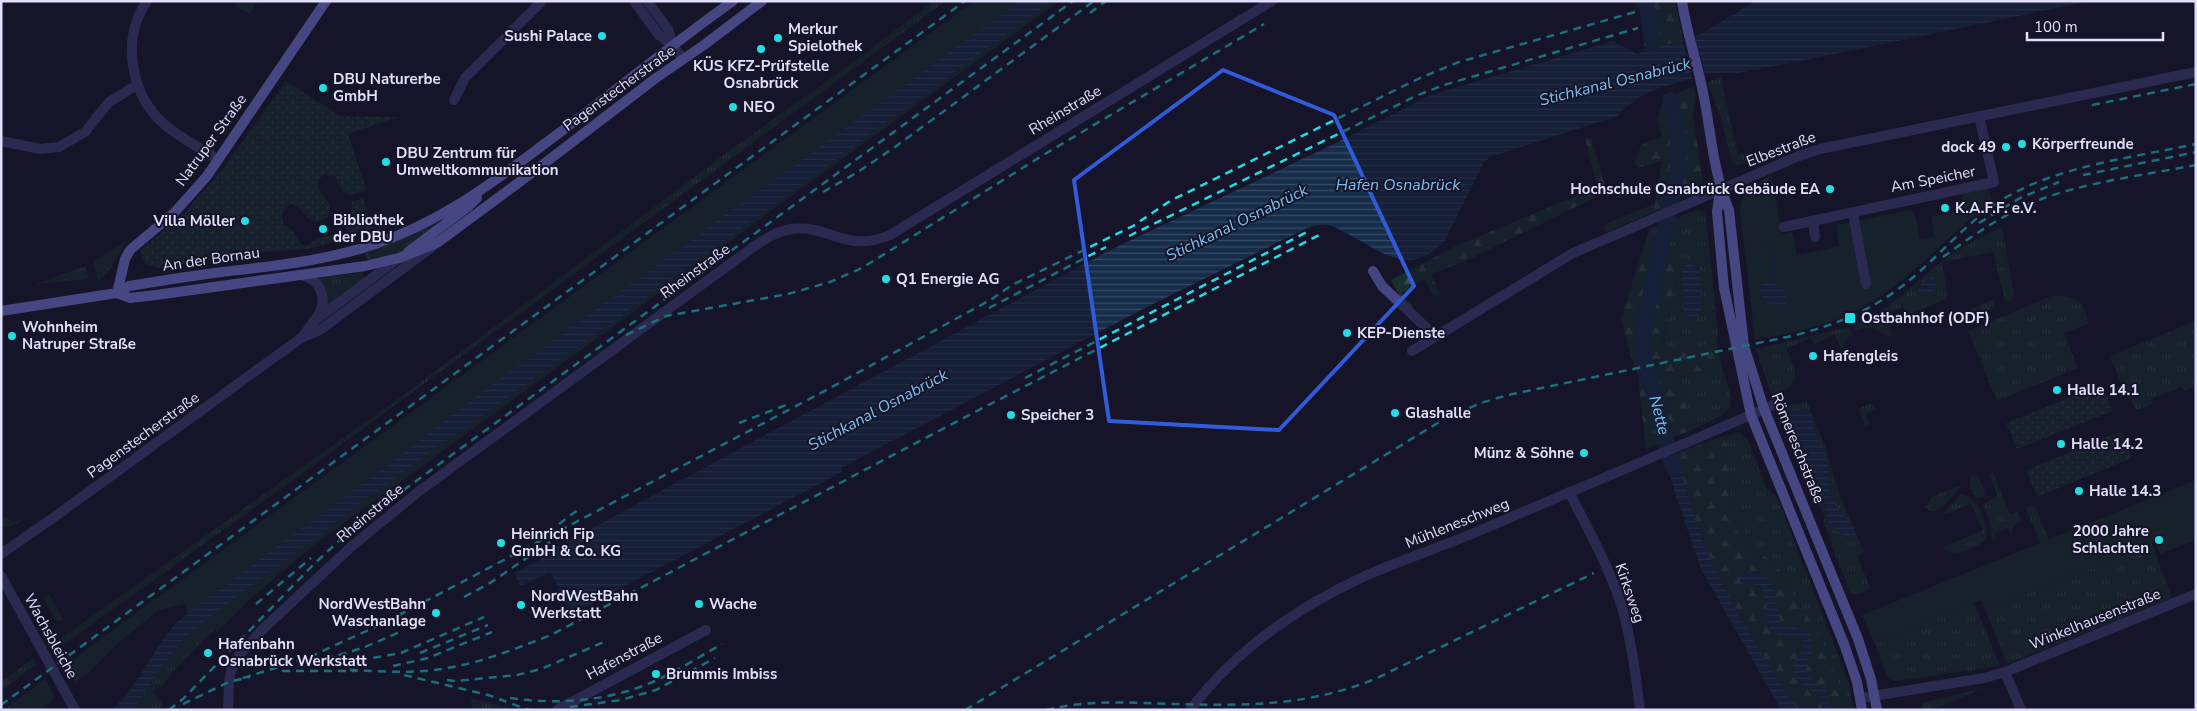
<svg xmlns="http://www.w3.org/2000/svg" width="2197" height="711" font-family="'Nunito Sans',sans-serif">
<defs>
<pattern id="grass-tufts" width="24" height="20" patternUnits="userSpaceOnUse" patternTransform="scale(1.25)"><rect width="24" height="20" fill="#17312f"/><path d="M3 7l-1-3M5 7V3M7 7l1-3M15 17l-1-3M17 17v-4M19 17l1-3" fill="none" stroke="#384e4e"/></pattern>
<pattern id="forest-firs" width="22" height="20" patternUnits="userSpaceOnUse" patternTransform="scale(1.25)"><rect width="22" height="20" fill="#17312f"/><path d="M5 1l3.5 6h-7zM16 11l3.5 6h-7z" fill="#384e4e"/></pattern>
<pattern id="garden-dots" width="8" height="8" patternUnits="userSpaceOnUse" patternTransform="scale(1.25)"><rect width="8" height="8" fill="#17312f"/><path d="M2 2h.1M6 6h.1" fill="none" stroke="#384e4e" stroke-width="1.8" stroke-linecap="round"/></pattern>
<pattern id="water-rules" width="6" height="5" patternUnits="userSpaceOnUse" patternTransform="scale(1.25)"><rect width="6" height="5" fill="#162d4a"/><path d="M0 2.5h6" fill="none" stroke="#384b65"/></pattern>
</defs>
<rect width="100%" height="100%" fill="#161428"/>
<path fill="url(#grass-tufts)" d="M934,1h12l-665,488 -225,161 -3,-6 349,-248 331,-248 123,-88z
M1721,77l17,78 43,-7 -2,2 -39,15h-6l-2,-3 -12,-47 -13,-33z
M1654,204l-1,8 -46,20 -3,-2 3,-7z
M1696,210l8,2 2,5 12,116 -1,11 -56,7 21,-96 -38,-8 5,-18z
M443,220l-39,31 -8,4 -29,6 -2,-9 36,-13z
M2002,227l12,68 -3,6h-6l-12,-49 -51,10 6,33 -2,4 -39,16 -4,-8 -19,8 8,20 -5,2c-10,-9 -19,-12 -32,-6l-1,-6c36,-13 58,-41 87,-63 19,-14 39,-25 61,-35z
M128,240l-20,32 -10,9 -5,-19z
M85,266l4,13 -53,5z
M362,272l3,6 -38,28v-17l-9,-11z
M2054,295c21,2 32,6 34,29l-24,9 14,35 -81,33 -29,-70z
M1994,299l1,8 -20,9 -4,-1 -2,-5z
M2196,321v65l-12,5 -2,-4 -31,12 2,5 -16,6 -13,-19 -14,-35z
M1849,327l3,6 -8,10 -1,10 -8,-18 -21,9 -3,-6 -24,10c4,15 17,32 -2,42 -5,3 -9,5 -14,3l-15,-44z
M1874,349l-1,7 -11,7 -1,-9z
M1722,367c15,46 14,41 -28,62l-17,-53z
M1807,402l17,41 15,50 25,59 -7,3 13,32 -1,3 -13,5 -6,-2 -27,-72 2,-3 -5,-12 -4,-2 -37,-93 7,-6z
M1871,403l5,6 -10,5 4,10 -5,2 -6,-16 1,-2z
M1739,432l9,8 19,49 10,8 60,154 12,33 5,26h-11l-5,-26 -18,-49 -35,-51 -6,-15 -5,-7 -26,-16 -11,-16 -8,-35 -2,-50 -9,-7z
M1993,472l17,42 8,-2 3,8 -8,7 -2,7 -3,-6 -14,6 2,6 -4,-1 -2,-16 -7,-18 14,-10 -8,-21z
M1974,475l4,1 7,16 -1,5 -7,2 -8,-14 2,-8z
M2196,480l-179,72 23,-9 -14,-35 8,-3 15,34z
M1957,487h4c-8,8 -21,27 -32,24l-3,-4 7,-11z
M1961,494c20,4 26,29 25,45 -9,10 -33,21 -43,8l40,-17 -12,-26 -23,9h-5z
M1,515l11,7 11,-2c-7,4 -13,10 -22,6z
M2150,538l22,60 -165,66 -28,-70z
M50,595l13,24 -6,3 -14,-24z
M1971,595l29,71 -104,15 -7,-2 -17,-42z
M203,622l11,8 -44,44 1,2 -12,12 -7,3 12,14 -8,5h-23c21,-31 40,-65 70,-88z
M33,658l4,6 -36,27v-9z
M45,679l7,12 -25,19h-23z
M1984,688l-53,22h-7l-2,-7z
M471,698l39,10v2h-38z"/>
<path fill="url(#forest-firs)" d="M1635,1h40l8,39 -38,11 -5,-43 -4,-2z
M1694,86l1,14 -2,15 10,67 -9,11 -41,19 9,-51 -23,7 -4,-4c6,-22 6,-20 27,-27l-5,-19 7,-19z
M1591,137l15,51 -2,5 -138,68 -35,13 9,20 -6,3 -10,-18 -23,14 12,13 -1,2 -13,-13 -8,-15 65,-34 139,-58 2,-3 -12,-46z
M1644,247l38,7 -21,96 56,-6 5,23 -45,9 17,53 -48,20 -8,-73 -7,-19 -10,-39z
M1718,438l7,3 2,4 2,50 8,35 11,16 26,16 5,7 6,15 35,51 18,49 5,26h-46c-29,-48 -62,-96 -85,-147 -16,-34 -26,-73 -35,-110z"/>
<path fill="#17312f" d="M234,1h24l-8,13 -15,-8 1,-3z
M974,1h85l-745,544 -64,54 -33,33 -29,-18 -4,-10 -25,6 -41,33 -29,29 -14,10 -10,-17z
M1771,175l11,59 10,-2 5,23 42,-9 -3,-21 75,-15 5,8 4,21 14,-2 -3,-20 33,-7 -3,-17 27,-5 4,13c-48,37 -88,89 -145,114 -29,13 -61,19 -92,25l-15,-129c1,-22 14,-25 31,-36z
M2196,480v60l-36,14 -5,-12 -169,68 -5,-10 -106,44 -13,-29z
M52,691l3,7 -15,12h-13z"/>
<path fill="url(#garden-dots)" d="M286,81l54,35 58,1 -50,17 19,56 -17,6 -8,-6 -7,-14 -12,-1c-12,12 0,19 7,30l-2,12 -12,5c-12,-3 -13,-16 -26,-18l-8,9 1,11 9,6 9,14 6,2 10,-7 14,-4 11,1 5,-4 1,-15 4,-9v-6l11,-4 11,33 -66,18 -46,3 -103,16 -14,-4 -5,-14 40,-33 38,-42z
M2102,384l11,27 -96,38 -11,-26z
M2121,431l11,27 -95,39 -11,-27z"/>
<path fill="url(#water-rules)" d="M1020,1h32l-403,295 -275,197 -63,49 -108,80c-30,23 -48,57 -70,88h-21c26,-23 38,-56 60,-82 8,-10 20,-18 30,-26l191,-141 55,-44z
M1755,1h336l-290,60 -64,12h-26l-49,14 -21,9 -20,15 -3,5 -128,41 -7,7 -38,76c-33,39 -62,12 -97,-6 -7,-3 -14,-9 -22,-9 -6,-1 -13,1 -19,3l-168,83 -298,157 1,4 -270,142 -22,-42 -29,14 -7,-13 29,-15 -1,-3 568,-305 222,-105 99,-50 182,-54 24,13 64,-20z
M1690,263l9,5 3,40 -2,7 -6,3 -7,-2 -3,-5 -2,-40 3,-5z
M1931,277l4,2 2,8 -3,4 -14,3 -2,-4 1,-4z
M1765,283c13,-1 24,8 21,22 -15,6 -25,-4 -27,-19z
M1794,408l7,1 10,6 5,21 10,17 4,42 5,10 18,20 2,8 -4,5 -6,-1 -17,-14 -6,-33 -13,-16 -5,-28 -17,-21 -1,-11z
M1677,453c9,37 19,76 35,110 23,51 56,99 85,147h-16l-80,-141 -27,-79 -8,-32z
M1749,572c38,8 20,29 34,53 6,3 12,2 19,4 20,7 6,28 4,42 5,10 10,10 17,16 6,5 7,15 8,23h-9l-4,-16c-12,-5 -30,-17 -24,-32 3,-8 11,-11 10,-21 -9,-8 -22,-1 -30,-9 -12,-12 -2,-40 -18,-47 -4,-2 -11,-2 -16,-3l-2,-5 3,-4z"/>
<path fill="#161428" d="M1694,34l12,43 -13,4 -11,-44z"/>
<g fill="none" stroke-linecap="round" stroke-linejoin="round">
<path stroke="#162d4a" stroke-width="2.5" d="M1764,244c14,8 9,25 8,39"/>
<g stroke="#162d4a" stroke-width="16">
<path d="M1646,1l5,36"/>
<path id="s1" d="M1670,100l8,34v33l-34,158 -1,29 30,113"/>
</g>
<path stroke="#444681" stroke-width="10" d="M147,1c-26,38 -17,93 17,123 16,14 37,24 54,36
M634,1l25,34 14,11 10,13
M647,1l21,28 5,17
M454,100l11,-22 77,-77
M1,141l39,8 19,-2 26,-15 24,-30 28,-17
M1853,213l13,71
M1813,222l2,15
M1784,227l210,-45 -15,-66
M1373,271l9,15 53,50
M300,275c21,5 29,23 17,42
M303,336l11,-15 85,-63
M1412,351l161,-98 226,-97 21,-7 376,-77
M1569,492c20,39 42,78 54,119 9,33 13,66 17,99
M1,554l52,-36 248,-180 19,-8 112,-83
M1,576l74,134
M2005,672l16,38
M1861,698l123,-20 21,-6 191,-78
M228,710l1,-28 2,-11 9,-17 24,-26 87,-81 67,-55 338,-247c11,-7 22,-14 35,-16 39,-5 54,25 99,6l382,-234
M557,710l149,-80
M1190,710c45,-60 108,-103 175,-134 36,-16 73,-28 109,-43 100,-43 200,-84 299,-128"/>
<path stroke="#8186f0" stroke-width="10" d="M1682,1c4,28 13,55 19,82 10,43 11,88 28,127l15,136 20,63 94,230 13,40 6,31
M1720,190l-3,22 7,76 27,127 93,229 13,38 5,28
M408,252l61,-46 8,-8
M117,293l13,5 26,-3 209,-29 34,-8 38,-15 100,-74 119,-91 48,-33 58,-44
M117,293l8,-34 5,-9 44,-37 33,-37 119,-175
M1,311l116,-18 12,-7c31,-5 62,-10 93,-14 51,-6 104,-11 153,-28 63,-21 115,-59 168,-99 64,-47 125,-98 190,-144"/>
<path stroke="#22dee4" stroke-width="2.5" stroke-dasharray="8 6" stroke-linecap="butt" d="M1090,13l16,-12
M2092,105l104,-21
M2083,175l113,-23
M823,192l35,-20 37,-25 199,-146
M1979,223l41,-25 39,-16
M1129,236l289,-141 26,-10 194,-57
M1943,257c29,-21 62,-44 96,-57 47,-18 106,-25 157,-35
M989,308l117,-61
M626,335l40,-19 122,-22 42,-12 32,-14 183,-114 219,-130
M1025,378l282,-146
M739,423l47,-18
M559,524l20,-15
M464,597l26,-14 60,-41
M256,604l55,-46
M420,653l68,-28
M311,661c35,-6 60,-15 92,-31
M332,665l69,-12 83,-36
M393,666l35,-8 64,-26
M350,670c24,1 50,3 74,1 44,-3 86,-20 127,-36l422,-222 350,-180
M282,671h75
M404,675l84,20 41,15
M243,678l62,-19 81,-37 433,-228 173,-95 20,-14 121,-59 37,-25 250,-123 39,-16 176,-50
M447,680l9,1 61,-6 24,-6 65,-28
M510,698c47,7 101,3 145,-17 23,-10 45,-25 67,-37
M183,704l46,-22 21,-5
M1,705l964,-704
M570,707l51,-7 35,-10 59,-32
M169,710l14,-11 131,-135 42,-39 717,-524
M965,710l481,-292 35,-15 27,-8 284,-59c44,-11 84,-27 119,-57 31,-26 57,-58 92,-80 58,-34 128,-41 193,-55
M1046,710c43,-11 86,-7 129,-6 72,2 132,2 200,-25l219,-106"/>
</g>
<path d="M0 0H2197V711H0ZM1223,70l111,45 80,171 -135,144 -170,-9 -35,-241z" fill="#161428" fill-opacity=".55" fill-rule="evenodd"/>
<path fill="none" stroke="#305cdc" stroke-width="4" stroke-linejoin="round" d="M1223,70l111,45 80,171 -135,144 -170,-9 -35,-241z"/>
<g fill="#22dee4" stroke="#161428" stroke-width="2">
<circle cx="602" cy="36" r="5"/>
<circle cx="778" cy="38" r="5"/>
<circle cx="761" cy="49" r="5"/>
<circle cx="323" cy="88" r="5"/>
<circle cx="733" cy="107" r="5"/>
<circle cx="2022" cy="144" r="5"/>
<circle cx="2006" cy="147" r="5"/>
<circle cx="386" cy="162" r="5"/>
<circle cx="1830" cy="189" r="5"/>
<circle cx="1945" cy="208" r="5"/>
<circle cx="245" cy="221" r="5"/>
<circle cx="323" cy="229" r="5"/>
<circle cx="886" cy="279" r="5"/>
<rect x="1844" y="312" width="12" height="12" rx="2.5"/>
<circle cx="1347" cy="333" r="5"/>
<circle cx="12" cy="336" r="5"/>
<circle cx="1813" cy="356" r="5"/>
<circle cx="2057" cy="390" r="5"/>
<circle cx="1395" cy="413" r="5"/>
<circle cx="1011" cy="415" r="5"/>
<circle cx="2061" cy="444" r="5"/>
<circle cx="1584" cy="453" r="5"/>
<circle cx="2079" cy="491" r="5"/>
<circle cx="2159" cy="540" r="5"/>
<circle cx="501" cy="543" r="5"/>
<circle cx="699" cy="604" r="5"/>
<circle cx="521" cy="605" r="5"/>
<circle cx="436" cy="613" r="5"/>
<circle cx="208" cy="653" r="5"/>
<circle cx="656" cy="674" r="5"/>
</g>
<g text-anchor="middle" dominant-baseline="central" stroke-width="4" stroke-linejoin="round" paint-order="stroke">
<g font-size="15" font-weight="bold" fill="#e0dffb" stroke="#161428" text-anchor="start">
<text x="788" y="29">Merkur<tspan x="788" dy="17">Spielothek</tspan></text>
<text x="592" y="36" text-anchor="end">Sushi Palace</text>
<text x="761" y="66" text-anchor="middle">KÜS KFZ-Prüfstelle<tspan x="761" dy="17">Osnabrück</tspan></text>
<text x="333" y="79">DBU Naturerbe<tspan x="333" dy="17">GmbH</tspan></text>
<text x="743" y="107">NEO</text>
<text x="2032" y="144">Körperfreunde</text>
<text x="1996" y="147" text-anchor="end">dock 49</text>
<text x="396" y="153">DBU Zentrum für<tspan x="396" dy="17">Umweltkommunikation</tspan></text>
<text x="1820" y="189" text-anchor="end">Hochschule Osnabrück Gebäude EA</text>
<text x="1955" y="208">K.A.F.F. e.V.</text>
<text x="333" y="220">Bibliothek<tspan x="333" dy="17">der DBU</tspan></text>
<text x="235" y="221" text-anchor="end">Villa Möller</text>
<text x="896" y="279">Q1 Energie AG</text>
<text x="1861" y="318">Ostbahnhof (ODF)</text>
<text x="22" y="327">Wohnheim<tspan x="22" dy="17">Natruper Straße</tspan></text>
<text x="1357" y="333">KEP-Dienste</text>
<text x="1823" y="356">Hafengleis</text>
<text x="2067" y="390">Halle 14.1</text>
<text x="1405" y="413">Glashalle</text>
<text x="1021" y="415">Speicher 3</text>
<text x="2071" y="444">Halle 14.2</text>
<text x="1574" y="453" text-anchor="end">Münz &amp; Söhne</text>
<text x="2089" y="491">Halle 14.3</text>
<text x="2149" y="531" text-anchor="end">2000 Jahre<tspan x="2149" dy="17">Schlachten</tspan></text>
<text x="511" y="534">Heinrich Fip<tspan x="511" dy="17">GmbH &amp; Co. KG</tspan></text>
<text x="531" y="596">NordWestBahn<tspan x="531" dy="17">Werkstatt</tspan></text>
<text x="426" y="604" text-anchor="end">NordWestBahn<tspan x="426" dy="17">Waschanlage</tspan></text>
<text x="709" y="604">Wache</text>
<text x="218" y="644">Hafenbahn<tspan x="218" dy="17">Osnabrück Werkstatt</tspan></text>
<text x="666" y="674">Brummis Imbiss</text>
</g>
<g font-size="15" fill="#e0dffb" stroke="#161428">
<text transform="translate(619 88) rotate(-36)">Pagenstecherstraße</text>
<text transform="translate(1065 110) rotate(-31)">Rheinstraße</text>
<text transform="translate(211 140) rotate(-54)">Natruper Straße</text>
<text transform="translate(1781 149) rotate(-21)">Elbestraße</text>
<text transform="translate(1933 179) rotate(-11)">Am Speicher</text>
<text transform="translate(211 259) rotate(-8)">An der Bornau</text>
<text transform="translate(695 271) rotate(-36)">Rheinstraße</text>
<text transform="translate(143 435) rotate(-36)">Pagenstecherstraße</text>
<text transform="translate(1798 448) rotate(68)">Römereschstraße</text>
<text transform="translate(370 513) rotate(-40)">Rheinstraße</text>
<text transform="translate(1457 523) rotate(-22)">Mühleneschweg</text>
<text transform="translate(1630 593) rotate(71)">Kirksweg</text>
<text transform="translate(2095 619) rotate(-22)">Winkelhausenstraße</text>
<text transform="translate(51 636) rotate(61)">Wachsbleiche</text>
<text transform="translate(624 656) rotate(-28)">Hafenstraße</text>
</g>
<g font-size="16" font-style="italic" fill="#79c0ef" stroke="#161428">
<text transform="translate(1615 82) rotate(-14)">Stichkanal Osnabrück</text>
<text x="1398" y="185">Hafen Osnabrück</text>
<text transform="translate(1237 223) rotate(-26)">Stichkanal Osnabrück</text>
<text transform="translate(878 410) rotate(-28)">Stichkanal Osnabrück</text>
<text stroke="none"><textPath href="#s1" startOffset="322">Nette</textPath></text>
</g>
</g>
<rect width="2197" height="711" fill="none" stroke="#e0dffb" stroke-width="5"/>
<path d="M2027 32v8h136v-8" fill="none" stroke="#e0dffb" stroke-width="2.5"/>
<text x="2034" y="32" font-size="15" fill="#e0dffb" stroke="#161428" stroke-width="4" paint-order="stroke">100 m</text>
</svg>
